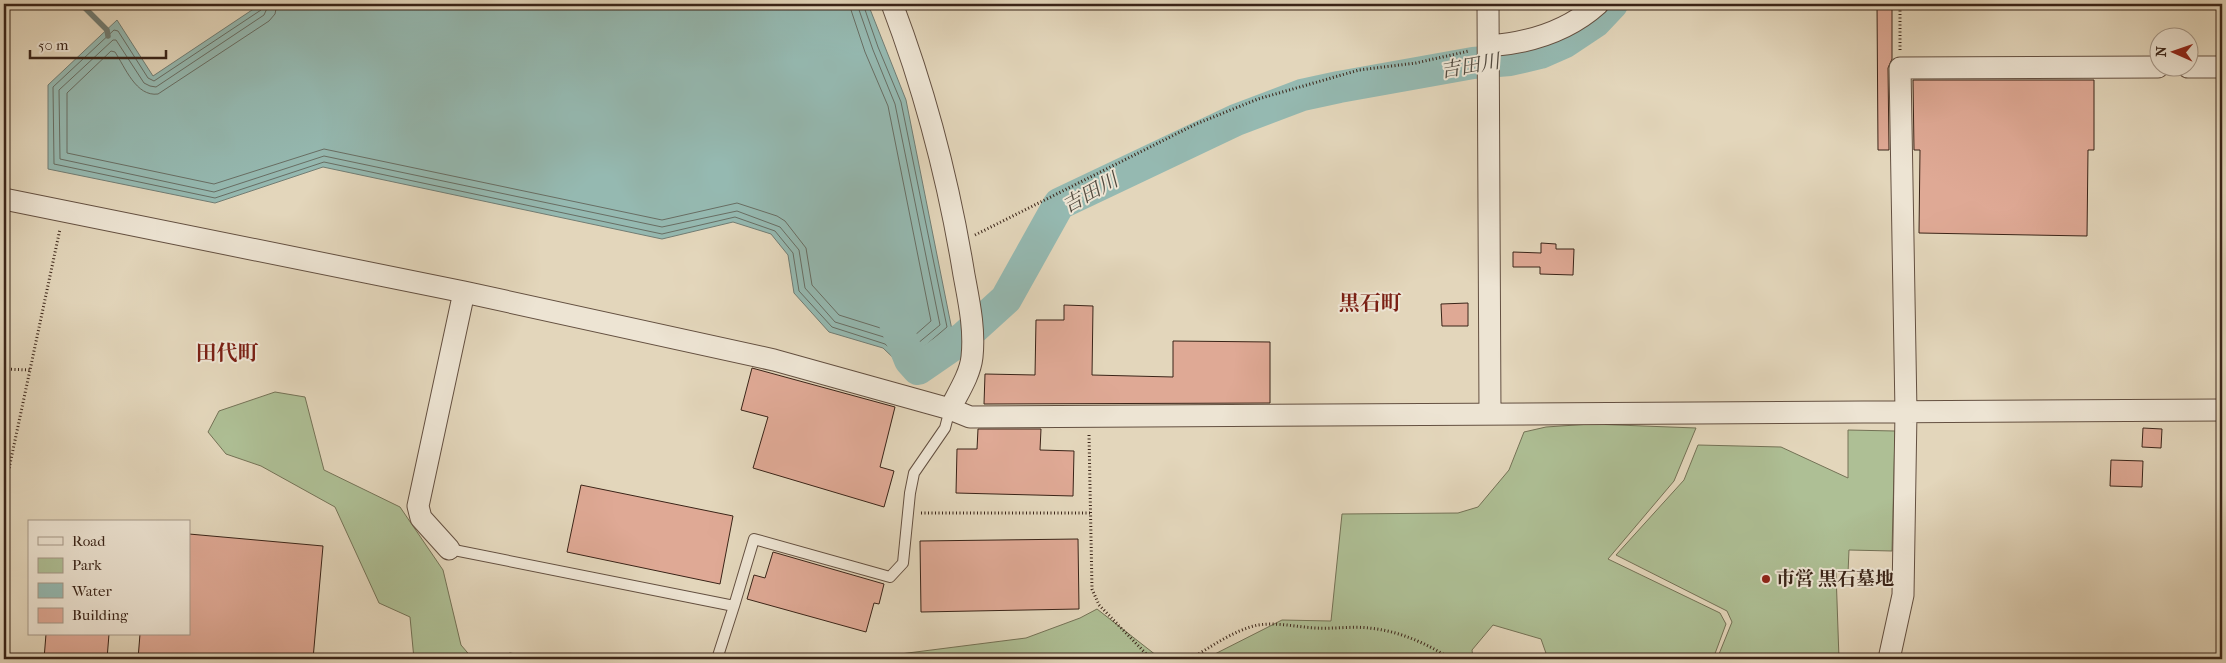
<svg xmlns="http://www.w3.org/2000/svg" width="2226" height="663" font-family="'IM FELL French Canon','Noto Serif JP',serif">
<rect width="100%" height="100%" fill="#e3d6bb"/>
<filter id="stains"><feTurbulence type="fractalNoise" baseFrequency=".004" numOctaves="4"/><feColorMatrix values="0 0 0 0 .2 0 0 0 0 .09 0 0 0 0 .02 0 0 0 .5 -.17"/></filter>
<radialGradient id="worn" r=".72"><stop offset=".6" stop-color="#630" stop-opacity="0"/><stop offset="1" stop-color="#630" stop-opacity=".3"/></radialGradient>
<path fill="#aebf95" stroke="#747256" d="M275,392l30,5 19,73 76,37 43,63 18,75 12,14h-59l-4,-42 -31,-14 -44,-96 -74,-41 -35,-12 -18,-22 11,-21z
M1591,424l105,4 -22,53 -66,78 112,54 6,11 -13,35h-165l-7,-20 -48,-14 -21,25 1,9h-268l77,-39 49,1 11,-107 116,-1 20,-6 31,-37 15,-38 22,-5z
M1848,430l47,1 -3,120 -43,-1 -1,23 -12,-1 3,87h-122l15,-37 -5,-11 -111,-56 68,-75 14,-35 83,2 67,31z
M1097,609l64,50h-279l10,-4 134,-17 54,-20z
M510,653l34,6h-48z"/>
<path fill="#95b9b1" stroke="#717d74" d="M261,4h607l38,96 46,230 -47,39 -22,-21 -54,-16 -35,-39 -6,-38 -17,-21 -38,-12 -71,17 -339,-72 -108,36 -167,-34v-84l69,-65 36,56z"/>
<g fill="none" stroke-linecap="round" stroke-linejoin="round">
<path stroke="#686e64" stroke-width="1" d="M263,4l-2,6 -107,71 -6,-3 -30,-47 -4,-1 -61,57 1,77 161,34 109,-36 338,72 73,-17 40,14 18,22 6,38 33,36 53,17 21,18 41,-35 -46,-225 -23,-55 -15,-43
M269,4l-5,11 -108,72 -6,-1 -6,-3 -28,-43h-3l-54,50 1,69 154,33 110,-36 338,71 75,-16 43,16 19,23 6,38 30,34 52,16 19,15 34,-28 -45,-221 -22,-54 -16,-46
M277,4l-2,10 -6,7 -111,73c-22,3 -33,-27 -43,-42l-4,-1 -44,42v60l147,31 110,-35 338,71 75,-17 40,13 8,5 21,27 6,37 27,30 51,16 16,12 25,-22 -43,-215 -23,-54 -16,-48"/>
<path stroke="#717d74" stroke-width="5.5" d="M81,4l26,26 1,6"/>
<path stroke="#95b9b1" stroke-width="32" d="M895,323l15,37 8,9 45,-31 43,-39 53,-95 177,-84 66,-25 37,-8 134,-24 37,-3 30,-7 25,-11 30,-20 17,-18"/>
</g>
<path fill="#dfa995" stroke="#3a2418" d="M1877,4h15v55l-4,9 1,82h-11z
M1913,80h181v70h-6l-1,86 -168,-3 1,-83h-6z
M1541,243l15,1v5h18l-1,26 -33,-1v-7h-27v-15l28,1z
M1468,303v23h-26l-1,-22z
M1064,305l29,1 -1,69 81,2v-36l97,1v61l-286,1 1,-30 50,1 1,-55h28z
M752,368l143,39 -15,60 14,4 -10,36 -131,-39 15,-51 -27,-7z
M2143,428l19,1 -1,19 -19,-1z
M978,429h63l-1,21 34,1 -1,45 -117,-3 1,-44h20z
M2111,460l32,1 -1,26 -32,-1z
M581,485l152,31 -13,68 -153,-32z
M189,534l134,12 -10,113h-175l2,-25h49z
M1078,539l1,70 -158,3 -1,-71z
M773,552l111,32 -5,20 -5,-1 -8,29 -119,-33 7,-24 11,3z
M46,634h63l-2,25h-63z"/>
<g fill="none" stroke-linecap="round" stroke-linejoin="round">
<g stroke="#645041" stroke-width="12">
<path id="lane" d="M449,549l285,57 20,-67 136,38 13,-14 7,-70 4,-20 31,-45 5,-19
M717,659l17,-53"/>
</g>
<g stroke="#645041" stroke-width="23">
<path id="street" d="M892,4c33,87 57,179 72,271 5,27 11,54 8,82 -2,18 -14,36 -22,52
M1488,4l2,410
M1489,46c40,-3 78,-14 109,-42
M2188,67h34
M4,199l460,93 310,68 176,49 20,8 1252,-7
M449,549l-28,-31 -3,-12 46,-214
M1889,659l14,-64 3,-183 -6,-344 258,-1"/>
</g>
<path stroke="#3a2418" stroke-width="3" stroke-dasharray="1 2.5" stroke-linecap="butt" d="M1900,50v-46
M975,235l221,-111 62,-25 101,-29 57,-7 53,-12
M4,369l26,1
M1089,435l3,154 7,16 52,54
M4,492l56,-263
M921,513h169
M1190,659c21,-12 44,-29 68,-34 19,-3 38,2 58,3 17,1 36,-2 53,0 30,3 57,15 82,31"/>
<use href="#lane" stroke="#ede4d3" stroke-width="10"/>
<use href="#street" stroke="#ede4d3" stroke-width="21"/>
</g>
<circle fill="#8f2418" stroke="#ede4d3" stroke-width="2" cx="1766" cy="579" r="5"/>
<g text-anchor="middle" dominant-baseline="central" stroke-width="4" stroke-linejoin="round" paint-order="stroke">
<g font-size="19" font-weight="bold" fill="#3a2418" stroke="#ede4d3" text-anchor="start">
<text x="1776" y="579">市営 黒石墓地</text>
</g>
<g font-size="20" font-style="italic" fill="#51493e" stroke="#ede4d3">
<text transform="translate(1470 66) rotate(-10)">吉田川</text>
<text transform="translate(1090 193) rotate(-29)">吉田川</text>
</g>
<g font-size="21" font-weight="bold" fill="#7a1f14" stroke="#ede4d3">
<text x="1370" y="303">黒石町</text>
<text x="227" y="353">田代町</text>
</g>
</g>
<rect width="2226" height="663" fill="none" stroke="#e3d6bb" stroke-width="20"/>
<rect x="5" y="5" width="2216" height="653" fill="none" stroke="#3a2418" stroke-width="2.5"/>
<rect x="10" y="10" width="2206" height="643" fill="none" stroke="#3a2418"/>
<rect x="28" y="520" width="162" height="115" fill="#ede4d3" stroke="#a59788"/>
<rect x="38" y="537" width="25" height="8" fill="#ede4d3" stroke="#a59788"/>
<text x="72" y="546" font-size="15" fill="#3a2418">Road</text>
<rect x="38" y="558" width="25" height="15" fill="#aebf95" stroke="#a59788"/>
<text x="72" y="570" font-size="15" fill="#3a2418">Park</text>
<rect x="38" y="583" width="25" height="15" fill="#95b9b1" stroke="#a59788"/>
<text x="72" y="596" font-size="15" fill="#3a2418">Water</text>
<rect x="38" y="608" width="25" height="15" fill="#dfa995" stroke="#a59788"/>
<text x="72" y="620" font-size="15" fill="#3a2418">Building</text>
<g transform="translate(2174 52) rotate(272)"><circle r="24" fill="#ede4d3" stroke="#a59788"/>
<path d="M0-4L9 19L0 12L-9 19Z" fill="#8f2418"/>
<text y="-8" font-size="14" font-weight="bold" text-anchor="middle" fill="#3a2418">N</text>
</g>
<path d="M30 50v8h136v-8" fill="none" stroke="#3a2418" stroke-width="2.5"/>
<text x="38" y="50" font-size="15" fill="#3a2418" stroke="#ede4d3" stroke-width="4" paint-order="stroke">50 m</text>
<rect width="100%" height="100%" filter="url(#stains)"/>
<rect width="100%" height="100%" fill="url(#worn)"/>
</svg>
